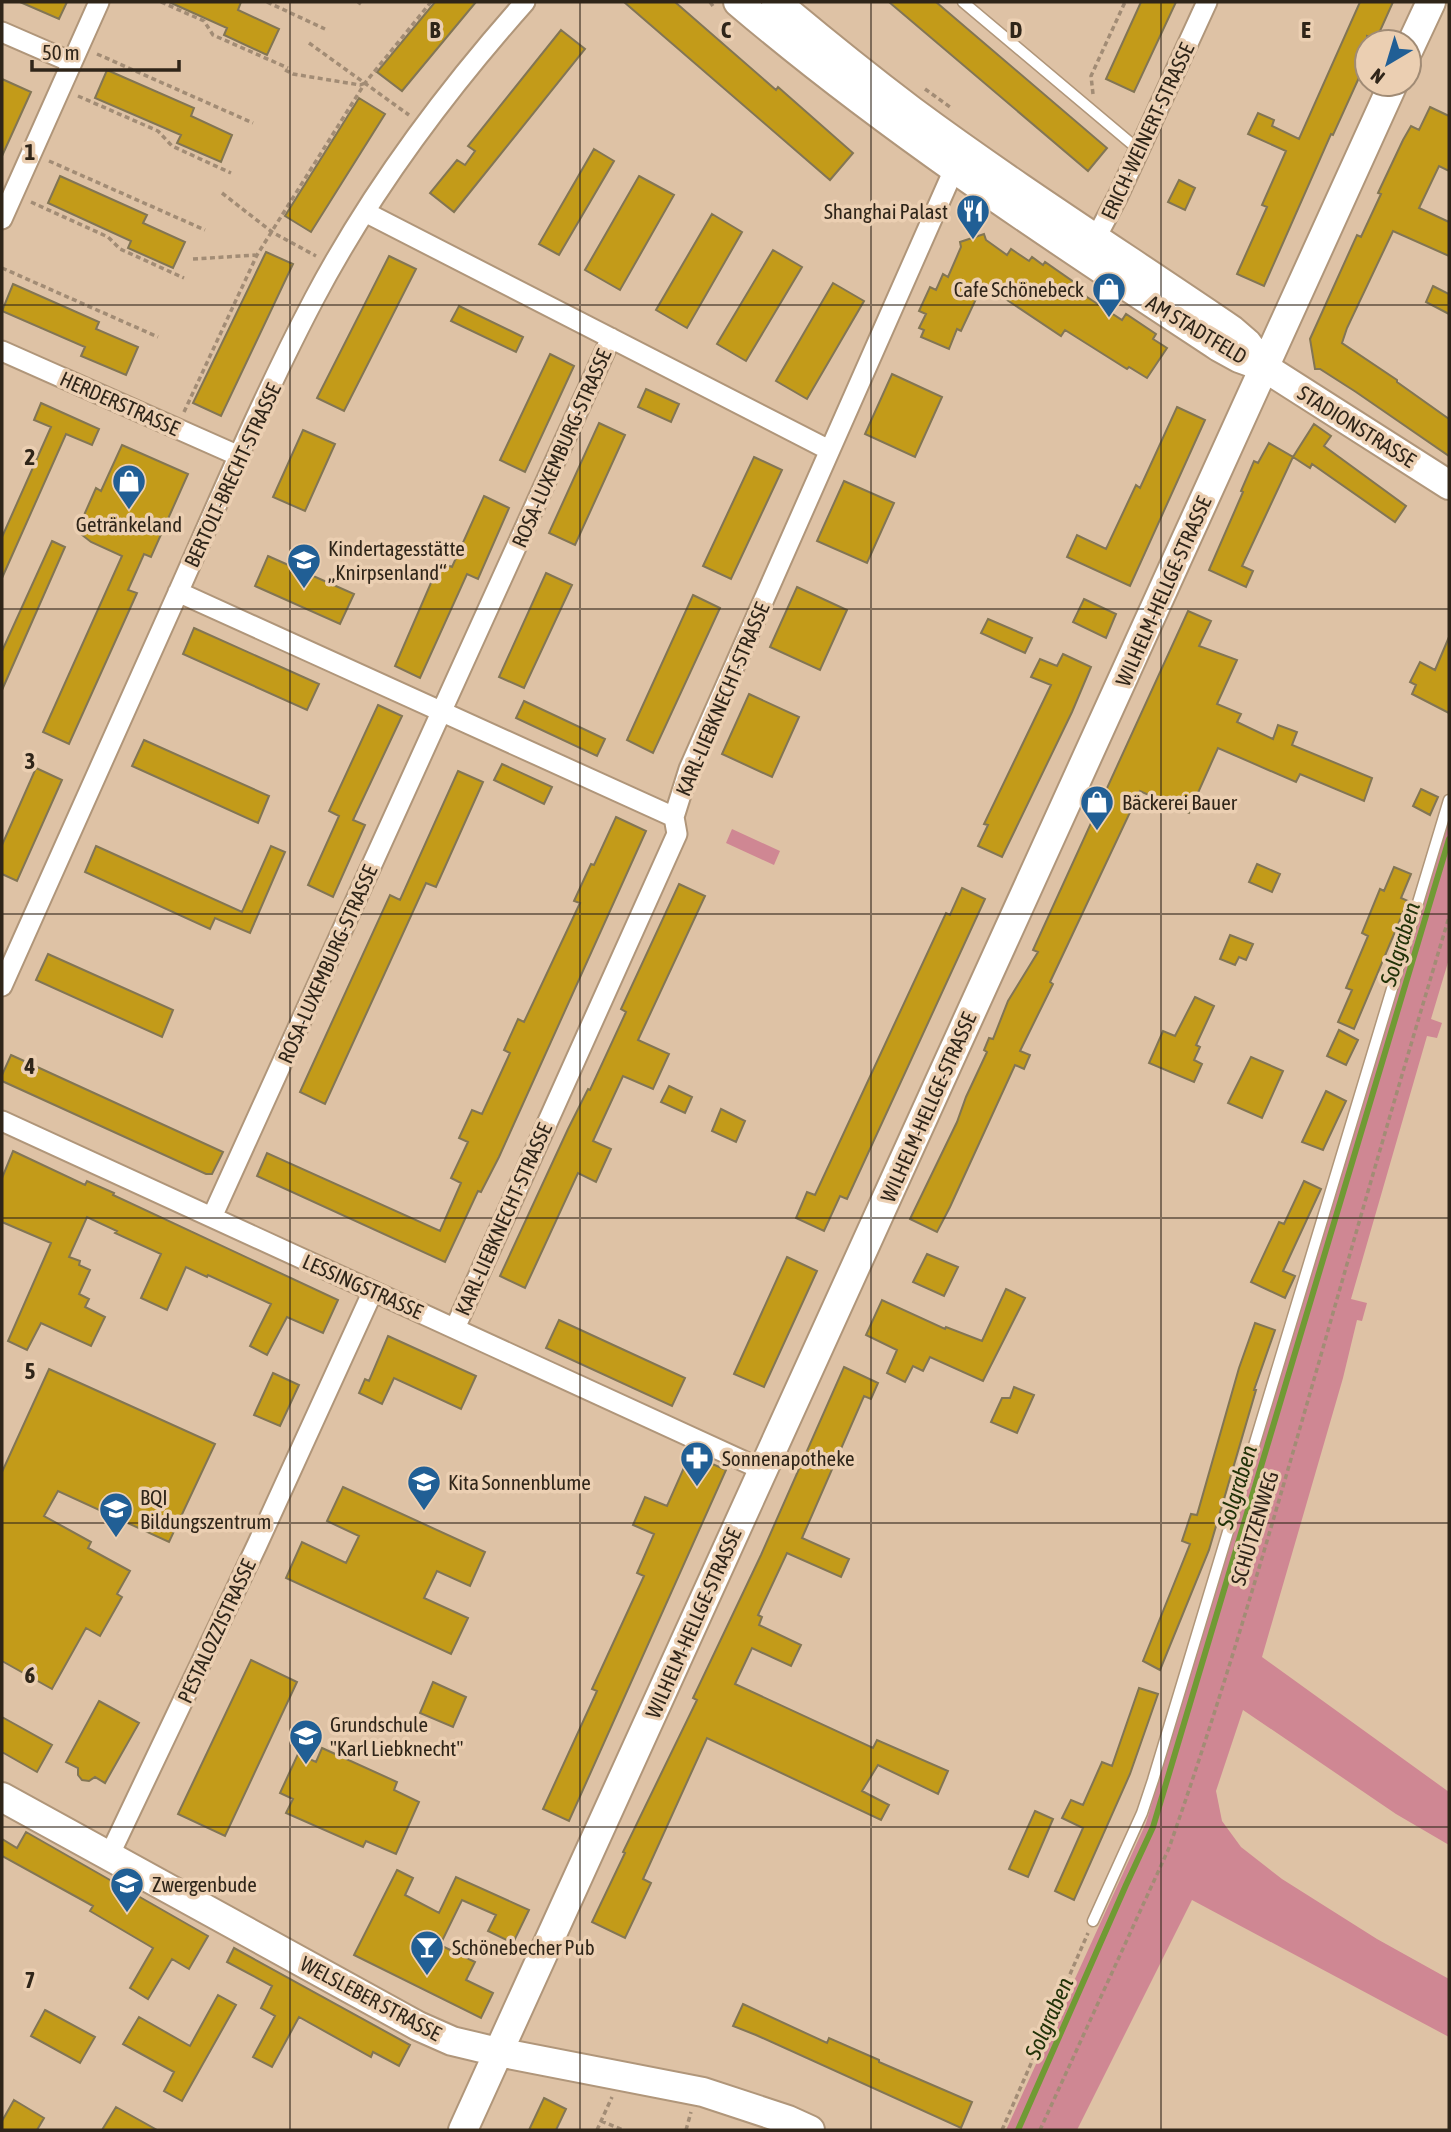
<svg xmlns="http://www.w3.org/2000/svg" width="1451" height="2132" font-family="'Asap Condensed',sans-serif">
<rect width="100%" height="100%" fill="#dec2a5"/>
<path fill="#cf8793" d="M1449,817v142l-18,60 11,4 -5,15 -10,-2 -76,263 16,4 -5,18 -5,-1 -14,58 -81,279 187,135v53l-53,-31 -153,-104 -27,81 6,30 19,26 41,32 95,60 72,40v58l-257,-137 -115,230h-71l140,-307z
M732,829l48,22 -6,14 -48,-22z"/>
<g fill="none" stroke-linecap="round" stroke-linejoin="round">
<path stroke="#709a34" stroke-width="6" d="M1018,2130l108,-245 27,-58 296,-988"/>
</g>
<path fill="#c39b19" stroke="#827554" stroke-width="2" d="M20,2h47l-8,17z
M169,2h72l-3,8 41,19 -12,26 -43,-20 3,-7z
M435,2h41l-74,89 -25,-19z
M624,2h51l101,88 2,-3 75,66 -23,27z
M889,2h47l171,146 -19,23z
M1141,2h35l-42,90 -28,-13z
M1360,2h33l-17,38 -9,-4v24l-34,75 -2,-1 -67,152 -27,-12 30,-67 -5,-2 24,-54 -38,-17 10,-21 16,7 -2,6 27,13z
M561,30l24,19 -131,163 -24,-19 27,-33 8,5 10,-14 -7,-5z
M107,70l87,38 -3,8 41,19 -11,27 -44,-19 4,-8 -86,-37z
M2,79l29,13 -29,64z
M359,98l26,16 -74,118 -26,-16z
M1430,107l19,9v55l-10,-5 -20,42 30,14v34l-56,-25 -46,97 -5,15 55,37v2l52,37v37l-93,-64 -36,-23h-5l-5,-30 47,-104 4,2 20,-43 -3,-1 25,-53 8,-14 8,4z
M594,149l20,12 -55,94 -20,-11z
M60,176l87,39 -4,8 42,19 -12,26 -45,-20 3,-7 -83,-38z
M639,176l35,19 -54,95 -35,-20z
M1179,180l16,8 -10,22 -17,-8z
M712,214l30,18 -55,96 -31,-18z
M984,234l2,6 21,15 4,-6 18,12 3,-4 11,8 2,-3 33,23 -2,2 11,10 35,23 4,-6 30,20 -3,5 14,9 -20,30 -18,-11 -2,2 -62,-39 -4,6 -78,-52 -22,47 -4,-2 -8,20 -28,-12 3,-7 -5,-2 7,-14 -7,-3 11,-24 6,3 7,-16 5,3 13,-30 -1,-5z
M773,250l29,17 -56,94 -29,-17z
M266,252l27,12 -72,152 -28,-13z
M389,256l27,13 -72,142 -27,-13z
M833,283l31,18 -57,98 -31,-18z
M13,284l86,38 -3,7 42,18 -12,28 -45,-19 4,-9 -83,-36z
M1433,286l16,8v20l-23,-12z
M459,306l64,31 -7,15 -65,-31z
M550,354l24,12 -49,106 -25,-12z
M892,374l50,23 -27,60 -50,-23z
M646,389l33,15 -8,18 -33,-15z
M41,403l58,26 -7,16 -26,-11 -64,144v-41l49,-110 -17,-7z
M1177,407l28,13 -75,166 -63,-29 10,-22 29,14 30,-64 4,3z
M599,423l26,12 -50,110 -26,-12z
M1314,424l17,12 -7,10 82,60 -11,16 -83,-58 -2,4 -17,-11z
M303,430l32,14 -30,67 -32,-14z
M1269,443l24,14 -51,109 11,5 -7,16 -37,-17 34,-78 -2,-1 13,-30 4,2z
M122,445l66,29 -37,83 -7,-3 -16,36 9,3 -68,151 -26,-12 79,-176 -31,-14 -14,-11 19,-43 5,3z
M754,457l28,13 -51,109 -28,-13z
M844,481l50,22 -27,60 -50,-22z
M484,496l25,12 -31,71 -11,-5 -47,104 -25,-12 45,-104 12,5z
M52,541l13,6 -63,143v-39z
M268,556l86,38 -14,30 -85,-38z
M546,573l26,12 -48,103 -25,-11z
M797,587l50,23 -27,60 -50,-23z
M693,595l27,13 -67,145 -26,-13z
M1084,599l32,15 -10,24 -33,-16z
M1188,611l23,10 -12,25 38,14 -20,44 24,10 -4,8 36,17 5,-14 19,7 -5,13 80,33 -8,23 -64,-27 -4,8 -78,-34 -29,65 -49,-22 -90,191 3,2 -33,67 10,4 -6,14 -9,-4 -65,142 -13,25 -27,-13 47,-97 9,-25 21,-45 -3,-2 5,-12 4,1 15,-38 30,-49 -5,-2z
M988,619l44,19 -7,15 -44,-20z
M194,628l125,56 -12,26 -124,-56z
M1449,637v76l-37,-19 4,-9 -6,-3 10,-20 15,8z
M1063,654l28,13 -19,45 -70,145 -24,-11 10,-21 -4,-1 67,-139 -20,-8 9,-18 17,7z
M749,694l50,23 -27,60 -50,-23z
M524,701l81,38 -8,17 -81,-38z
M378,705l24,11 -49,104 12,5 -32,72 -25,-12 31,-69 -10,-5z
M144,740l125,56 -11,27 -126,-57z
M502,764l50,23 -8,17 -50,-24z
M36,768l26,12 -45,101 -15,-7v-29z
M458,771l25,11 -47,105 -10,-4 -101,221 -25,-12 90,-197 10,5z
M1421,789l17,8 -8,18 -17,-9z
M616,817l30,14 -147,326 -18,35 -3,-1 -33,71 -188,-86 10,-23 173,78 21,-48 -10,-5 17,-36 -9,-4 13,-28 10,4 28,-61 -6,-3 14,-31 6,3 56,-119 -6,-2 17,-37 3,1z
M96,846l146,66 29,-66 14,6 -35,81 -35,-15 -5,11 -125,-57z
M1257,864l23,10 -8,18 -23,-10z
M1394,867l17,7 -10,24 7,3 -54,128 -16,-7 14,-32 -6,-2 22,-52 -6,-3 18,-44 4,2z
M679,884l26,12 -67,144 31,14 -16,35 -30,-13 -30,65 18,8 -15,33 -18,-9 -53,115 -25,-12 68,-147 20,-40 2,1 36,-78 -5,-3z
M962,888l23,11 -138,300 -7,-3 -16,35 -28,-13 11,-26 8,3 131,-282 4,2z
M1230,935l23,9 -7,16 -7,-3 -4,8 -15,-6z
M48,954l125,56 -11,27 -126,-57z
M1195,997l19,9 -18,39 4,2 -6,13 8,4 -8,18 -45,-19 14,-32 12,5z
M1339,1030l19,10 -12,25 -19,-9z
M11,1055l212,97 -11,22h-6l-204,-93v-6z
M1251,1057l32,14 -21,47 -34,-15z
M669,1086l23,11 -7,16 -24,-11z
M1326,1091l20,10 -23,49 -21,-8z
M721,1109l24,12 -9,21 -24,-11z
M13,1151l72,34 2,-4 27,12 -1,2 225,105 -15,33 -36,-16 -20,38 -17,-9 21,-42 -63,-29 -1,2 -21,-10 -19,43 -26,-12 20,-44 -46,-21 2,-2 -30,-14 -18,40 11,4 -1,4 11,5 -11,24 10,5 -4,8 20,10 -14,29 -50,-23 -14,27 -19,-9 43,-98 -49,-21v-44z
M1304,1181l17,8 -38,82 12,5 -10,22 -34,-16 28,-60 5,2z
M927,1254l31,13 -14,29 -31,-14z
M787,1257l30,14 -53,116 -30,-13z
M1006,1289l19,9 -42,83 -53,-24 -7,14 -10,-5 -8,16 -18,-9 10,-23 -31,-15 16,-35 63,29 1,-2 36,14z
M559,1320l126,58 -13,28 -126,-58z
M1255,1323l20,7 -21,60h2l-47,160 -49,120 -17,-9 47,-117 -8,-3 9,-27 6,1 42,-147z
M388,1336l88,40 -15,33 -67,-31 -12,26 -23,-11 6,-14 4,2z
M844,1367l34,16 -7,16 -7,-3 -62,142 47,21 -8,18 -54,-24 -29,62 4,2 -3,8 42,20 -10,21 -39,-18 -17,36 138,64 4,-8 71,31 -10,23 -60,-29 -16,26 27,14 -8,15 -174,-82 -64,141 8,4 -26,55 -33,-16 33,-69 -2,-1 74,-152 -4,-2 68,-143z
M49,1369l166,75 -46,98 -111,-51 -14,25 47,26 -3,6 42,23 -13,23 5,3 -22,39 -14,-8 -34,61 -50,-28v-189z
M273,1373l26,12 -19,41 -26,-11z
M1014,1387l20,8 -17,38 -26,-11 11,-24h8z
M690,1454l36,16 -157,351 -26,-12 54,-118 -5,-2 52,-113 -7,-3 17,-39 -21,-9 12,-28 22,9z
M343,1487l142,65 -15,34 -33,-15 -13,27 44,20 -17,36 -165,-76 16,-36 44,21 13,-27 -32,-15z
M251,1660l46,22 -72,154 -47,-22z
M433,1682l33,15 -13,30 -33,-14z
M1139,1688l19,6 -28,80 -56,126 -19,-9 28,-63 -21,-10 9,-18 12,5 19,-43 10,4z
M99,1701l40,22 -34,60 -10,-6 -6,4 -7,-1 -4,-5v-7l-12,-6z
M2,1717l50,28 -15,27 -35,-20z
M322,1748l75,34 -3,8 25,12 -23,52 -30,-13 -3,6 -77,-34 7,-14 -13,-6 18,-39 18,8z
M1035,1811l18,8 -25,58 -19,-8z
M26,1832l182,104 -19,33 -17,-10 -24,40 -18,-11 23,-40 -63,-37 3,-5 -91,-50v-17l15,9z
M397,1870l16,8 -8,17 34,18 17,-36 73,33 -16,33 -25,-12 8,-16 -34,-15 -22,45 35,17 -9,18 27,13 -12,25 -127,-63z
M234,1948l176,97 -11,21 -26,-14 -2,5 -72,-40 -27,50 -19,-10 22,-41 -14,-8 11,-22 -45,-24z
M218,1995l18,10 -54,96 -18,-10 10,-19 -51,-28 16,-27 51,29z
M743,2004l84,39 2,-5 50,22v2l93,40 -11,26 -205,-93 -23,-9z
M45,2010l50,27 -15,26 -49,-27z
M544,2098l22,11 -10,21h-27z
M14,2100l30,18 -7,12h-35v-9z
M116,2107l41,23h-55z"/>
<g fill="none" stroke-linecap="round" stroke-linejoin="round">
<g stroke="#b0967a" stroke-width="13">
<path id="lane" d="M963,2l176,148
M1093,1921l49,-108 11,-33 296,-980"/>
</g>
<g stroke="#b0967a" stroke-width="23">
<path id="street" d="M2,32l69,30
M365,212l464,238
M2,219l97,-217
M1091,247l27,-51 89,-194
M2,351l237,105
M178,592l496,225
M2,986c58,-130 116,-260 175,-391 44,-99 86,-199 137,-296 57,-108 131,-207 211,-297
M2,1121l761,349
M212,1217l399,-879
M455,1328l222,-494 -3,-17 15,-48 270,-611
M109,1856l148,-311 116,-254"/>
</g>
<g stroke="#b0967a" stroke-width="32">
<path id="secondary" d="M738,2c150,128 316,236 481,345l20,11 25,9 185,118
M776,2c44,37 90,74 136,109 104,77 213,146 320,219l15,13 16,22
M1409,49l22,-47
M2,1797l416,229 34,15 46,11 205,40 85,28 22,10
M463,2130l930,-2046"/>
</g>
<path stroke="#a28c75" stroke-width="3.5" stroke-dasharray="5 3.5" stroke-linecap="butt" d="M161,2l43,19 9,14 75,33
M267,2l58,27
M358,2l3,2
M710,2l5,7
M309,43l100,72
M97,54l156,69
M285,70l8,4 67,11 5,-2
M925,89l25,18
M1093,94l-2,-18 34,-74
M78,96l80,35 14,15 59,27
M49,161l156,69
M222,193l50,39 44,24
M31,202l77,35 12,12 64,29
M193,259l64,-4
M2,268l156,69
M184,412l73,-157 108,-172 66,-81
M601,2121l22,9
M597,2130l15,-33
M686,2130l5,-18
M1002,2130l86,-197
M1040,2130l129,-282c58,-165 106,-333 154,-500 41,-144 83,-288 126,-431"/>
<use href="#lane" stroke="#fff" stroke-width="10"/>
<use href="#street" stroke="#fff" stroke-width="19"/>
<use href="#secondary" stroke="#fff" stroke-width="28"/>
</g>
<path fill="none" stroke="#2f2519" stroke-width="2" stroke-opacity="0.55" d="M290,2v2128M580,2v2128M871,2v2128M1161,2v2128M2,305h1447M2,609h1447M2,914h1447M2,1218h1447M2,1523h1447M2,1827h1447"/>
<defs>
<g id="restaurant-pin" transform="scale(1.75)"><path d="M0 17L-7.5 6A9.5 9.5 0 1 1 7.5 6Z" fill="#215f95" stroke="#ebcfb2"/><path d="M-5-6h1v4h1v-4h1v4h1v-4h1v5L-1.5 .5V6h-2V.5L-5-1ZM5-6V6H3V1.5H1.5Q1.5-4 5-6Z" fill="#fff"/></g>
<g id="shop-pin" transform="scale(1.75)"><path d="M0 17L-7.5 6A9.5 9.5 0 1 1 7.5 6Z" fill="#215f95" stroke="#ebcfb2"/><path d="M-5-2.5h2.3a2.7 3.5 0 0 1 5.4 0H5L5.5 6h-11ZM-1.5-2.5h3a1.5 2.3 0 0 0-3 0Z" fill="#fff"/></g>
<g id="school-pin" transform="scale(1.75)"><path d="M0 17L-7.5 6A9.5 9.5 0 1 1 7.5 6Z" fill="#215f95" stroke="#ebcfb2"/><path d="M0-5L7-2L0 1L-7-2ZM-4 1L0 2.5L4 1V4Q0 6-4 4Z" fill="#fff"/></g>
<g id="pharmacy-pin" transform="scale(1.75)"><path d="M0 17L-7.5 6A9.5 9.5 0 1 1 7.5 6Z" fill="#215f95" stroke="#ebcfb2"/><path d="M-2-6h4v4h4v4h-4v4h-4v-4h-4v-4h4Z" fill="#fff"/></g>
<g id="bar-pin" transform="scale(1.75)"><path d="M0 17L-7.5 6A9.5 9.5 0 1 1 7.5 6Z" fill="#215f95" stroke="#ebcfb2"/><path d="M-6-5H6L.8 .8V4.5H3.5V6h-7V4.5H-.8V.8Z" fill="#fff"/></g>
</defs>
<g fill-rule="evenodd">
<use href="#restaurant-pin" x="973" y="211"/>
<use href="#shop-pin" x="1109" y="289"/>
<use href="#shop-pin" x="129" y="481"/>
<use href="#school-pin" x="304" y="560"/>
<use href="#shop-pin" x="1097" y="802"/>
<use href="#pharmacy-pin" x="697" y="1458"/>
<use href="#school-pin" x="424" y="1482"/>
<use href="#school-pin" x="116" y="1509"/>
<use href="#school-pin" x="306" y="1736"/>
<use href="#school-pin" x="127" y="1884"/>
<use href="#bar-pin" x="427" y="1947"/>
</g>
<g text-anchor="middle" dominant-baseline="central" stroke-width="7" stroke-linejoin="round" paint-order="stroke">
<g font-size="21" fill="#2f2519" stroke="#ebcfb2">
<text transform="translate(1147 131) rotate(-65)">ERICH-WEINERT-STRASSE</text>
<text transform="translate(1197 329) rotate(31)">AM STADTFELD</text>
<text transform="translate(120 403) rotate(24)">HERDERSTRASSE</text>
<text transform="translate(1357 426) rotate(32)">STADIONSTRASSE</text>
<text transform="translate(561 448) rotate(-66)">ROSA-LUXEMBURG-STRASSE</text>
<text transform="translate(232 475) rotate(-65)">BERTOLT-BRECHT-STRASSE</text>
<text transform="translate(1163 591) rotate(-66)">WILHELM-HELLGE-STRASSE</text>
<text transform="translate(722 699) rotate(-67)">KARL-LIEBKNECHT-STRASSE</text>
<text transform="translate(327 964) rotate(-66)">ROSA-LUXEMBURG-STRASSE</text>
<text transform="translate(928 1107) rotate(-66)">WILHELM-HELLGE-STRASSE</text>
<text transform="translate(503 1219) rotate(-66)">KARL-LIEBKNECHT-STRASSE</text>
<text transform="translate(363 1286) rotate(24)">LESSINGSTRASSE</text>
<text transform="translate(1254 1528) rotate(-73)">SCHÜTZENWEG</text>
<text transform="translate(693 1623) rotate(-66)">WILHELM-HELLGE-STRASSE</text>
<text transform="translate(216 1631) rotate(-65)">PESTALOZZISTRASSE</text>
<text transform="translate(371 1998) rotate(28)">WELSLEBER STRASSE</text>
</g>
<g font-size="21" fill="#2f2519" stroke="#ebcfb2" text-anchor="start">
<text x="948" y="211" text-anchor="end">Shanghai Palast</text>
<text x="1084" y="289" text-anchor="end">Cafe Schönebeck</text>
<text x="129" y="524" text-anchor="middle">Getränkeland</text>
<text x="328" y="548">Kindertagesstätte<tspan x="328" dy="24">„Knirpsenland“</tspan></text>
<text x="1122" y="802">Bäckerei Bauer</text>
<text x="722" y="1458">Sonnenapotheke</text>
<text x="448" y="1482">Kita Sonnenblume</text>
<text x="140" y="1497">BQI<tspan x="140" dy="24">Bildungszentrum</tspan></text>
<text x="330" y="1724">Grundschule<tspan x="330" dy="24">"Karl Liebknecht"</tspan></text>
<text x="152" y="1884">Zwergenbude</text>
<text x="452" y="1947">Schönebecher Pub</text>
</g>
<g font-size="23" font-style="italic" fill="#213208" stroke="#ebcfb2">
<text transform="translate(1400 944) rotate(-73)">Solgraben</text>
<text transform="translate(1237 1487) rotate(-73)">Solgraben</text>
<text transform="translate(1049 2018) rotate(-66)">Solgraben</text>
</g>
</g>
<g font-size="23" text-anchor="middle" font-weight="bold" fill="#2f2519" stroke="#ebcfb2" stroke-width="7" stroke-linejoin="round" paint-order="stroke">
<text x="435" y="38">B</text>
<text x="726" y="38">C</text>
<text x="1016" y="38">D</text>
<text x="1306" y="38">E</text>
<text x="30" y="160">1</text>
<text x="30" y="465">2</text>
<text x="30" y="769">3</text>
<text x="30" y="1074">4</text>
<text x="30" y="1379">5</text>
<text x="30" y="1683">6</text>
<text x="30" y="1988">7</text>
</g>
<rect width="1451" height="2132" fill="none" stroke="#2f2519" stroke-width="7"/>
<g transform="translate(1388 63) rotate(218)"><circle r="33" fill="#ebcfb2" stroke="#a08b75" stroke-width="2"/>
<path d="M0-5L12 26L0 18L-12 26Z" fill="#215f95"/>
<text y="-10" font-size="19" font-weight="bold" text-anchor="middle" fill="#2f2519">N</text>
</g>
<path d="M32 60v10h147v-10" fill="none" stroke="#2f2519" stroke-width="3.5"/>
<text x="42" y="60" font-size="21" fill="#2f2519" stroke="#ebcfb2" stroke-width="5" paint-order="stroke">50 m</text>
</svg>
